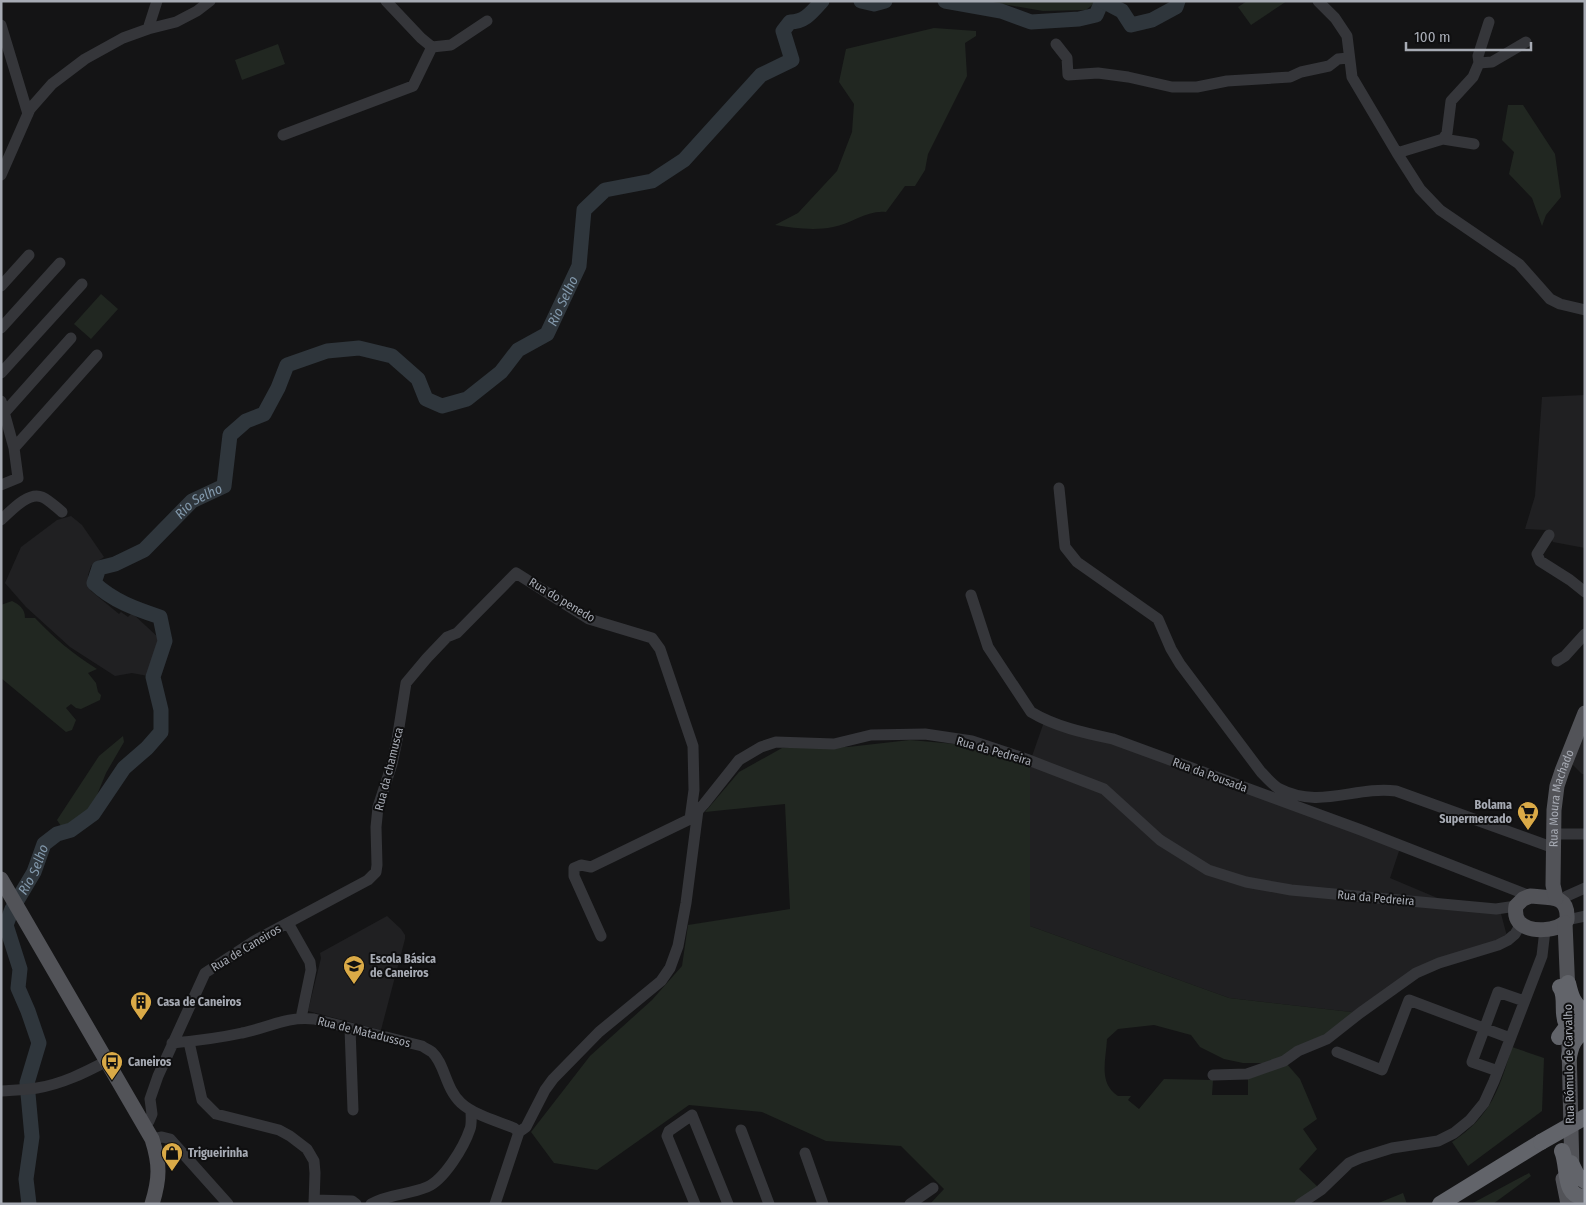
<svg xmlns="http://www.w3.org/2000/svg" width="1586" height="1205" font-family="'Fira Sans Condensed',sans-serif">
<rect width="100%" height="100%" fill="#141415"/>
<path fill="#202022" d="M1585,395v153l-32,-6 -7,-12 -21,-1 10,-33 7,-99z
M71,516l11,9 22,32 -13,9 -3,9 3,16 28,23 2,-2 7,5 4,-4 29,27 -1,10 -12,26 -16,-3 -17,3 -45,-29 -44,-40 -21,-24 16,-36 36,-27z
M1045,719l356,126 -11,33 64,27 46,5 8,30 -69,23 -79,50 -131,-15 -199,-72v-164z
M1585,726v48h-3l-13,-13z
M387,916l14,13 4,6v4l-24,91 -73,-19 13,-53 -1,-5z"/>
<path fill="#212721" d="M985,1h112l-11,9 -43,1z
M1247,1h40l-36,24 -13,-18z
M934,28l42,3v5l-11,7 2,33 -39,78 -3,16 -10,16h-10l-19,26c-19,-2 -35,12 -53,15 -19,4 -39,1 -58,-2l23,-12 39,-42 15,-39 2,-28 -15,-22 7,-33z
M278,44l7,20 -43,16 -7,-20z
M1508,105h15l32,49 6,43 -15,18 -4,11 -10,-28 -23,-24 5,-22 -12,-12z
M101,294l17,15 -27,30 -17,-15z
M12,601c8,4 13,8 13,17h10c19,20 38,36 62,51l-9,4 8,10 2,9 3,3 -1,5 -19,9 -5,-1 -5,-4 -5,4 10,12 -4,10 -6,2 -65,-54v-73z
M123,736l1,6 -18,31 -16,39 -12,10 -17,4 -4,-6 42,-64z
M910,740l45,4 75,22v160l199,72 131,15 -26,18 -60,32h-31l-19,-4 -24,-12 -9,-12 -37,-10 -36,4 -11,10c-1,21 -9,44 11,57h13l-3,4 11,9 25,-30 49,1 -1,15h36v-17l38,-15 14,16 17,40 -14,10 14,20 -18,20 20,19 -23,16h-366l14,-15 -43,-43 -75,-5 -64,-29 -73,-7 -92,65 -43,-7 -23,-31 59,-76 62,-56 30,-34 6,-41 102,-16 -5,-105 -80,8 34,-40 43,-24 66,-1z
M1512,1047l32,11 -2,53 -74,55 -16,-24c39,-26 47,-52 60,-95z
M1529,1173l2,3 -34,25 -4,3h-22z
M1403,1193l4,11h-31z"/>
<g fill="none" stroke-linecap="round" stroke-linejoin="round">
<g stroke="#2f363c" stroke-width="15">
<path d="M861,1l13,3 11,-3"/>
<path d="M945,1l56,10 30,11 48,-3 17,-4 6,-14"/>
<path d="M1103,1l19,10 9,14 21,-5 24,-13 2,-6"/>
<path id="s1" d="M29,1204l-3,-25 6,-42 -5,-54 12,-40 -11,-32 -10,-23 2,-19 -14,-44 6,-16 22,-37 10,-28 13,-10 14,-4 22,-16 31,-46 23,-20 14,-16v-22l-8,-33 12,-36 -5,-24c-24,-8 -47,-16 -66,-34l5,-15 16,-4 29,-14 48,-49 32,-15 6,-51 16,-14 18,-7 14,-26 9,-23 40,-14 32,-3 33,8 26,23 8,20 16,7 25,-7 34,-27 17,-22 29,-16 32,-68 5,-56 21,-20 47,-9 32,-21 77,-85 31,-15 -9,-29 7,-9c15,0 22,-10 32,-21"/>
</g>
<path stroke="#35363a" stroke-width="11" d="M386,1l35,37 11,9 19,-2 36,-24
M1318,1l17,17 12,18 5,41 45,76 23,36 20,21 79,54 31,35 10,5 25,6
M1,25l27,89
M148,29l9,-28
M1056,44l11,14 1,17 30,-2 30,4 44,10h25l30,-6 63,-4 11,-5 28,-6 9,-7 10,-1
M1479,63l13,-1 34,-20
M283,135l130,-49 19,-39
M1443,139l31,5
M1397,153l46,-14 4,-6 4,-32 22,-24 6,-14 -1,-7 11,-34
M1,175l29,-66 22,-25 33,-25 38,-21 25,-9 28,-7 21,-11 13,-10
M1,286l28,-31
M1,328l59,-65
M1,373l81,-89
M1,401l13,47 4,30 -17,7
M5,412l66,-74
M14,448l83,-93
M1059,488l6,59 12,15 81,57 13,30 9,15 81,108c5,5 11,12 17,16 42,22 76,-2 118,3l158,57
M1,520c9,-8 27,-29 41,-23 7,3 14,10 20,15
M1549,535l-12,19 3,7 30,19 15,12
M971,595l17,52 43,65c25,15 54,21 82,27l248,91 169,66
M1557,661l8,-5 20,-22
M1554,834h31
M1562,901l5,-5 18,-8
M1567,920l18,-4
M288,923l22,39 1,8 -10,48
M601,936l-27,-60v-8l7,-3 10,2 99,-48 14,-15 35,-44 22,-13 15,-5 58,2 37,-9 54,-1 47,7 54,18 78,30 56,51 48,30 38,12 45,8 205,19 20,-3
M350,1028l3,82
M189,1042l13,58 14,14 63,16 11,6 17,13 7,12 1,12 -1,31
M172,1043c23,-2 47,-5 70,-10 26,-5 44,-17 72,-14l108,27c3,2 7,4 10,6 13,12 13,36 29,51 13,12 36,18 53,25l5,4
M1337,1052l45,18 27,-70 101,38
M1498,1071l-26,-9 26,-70 26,9
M1213,1075l34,-1 37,-13 14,-10 29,-12 33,-26 56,-40 23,-10 59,-18 10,-5 7,-6 6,-10
M1,1091c12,-1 24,-1 36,-3 25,-4 47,-15 70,-27
M144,1125l5,-4 3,-7 -2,-15 8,-23 47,-103 49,-32 114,-61 8,-8 1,-7 -1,-38 2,-20 14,-43 5,-24 9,-57 21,-25 20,-21 10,-4 59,-60 73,46 63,19 8,11 33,97 1,44 -4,29
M741,1130l28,74
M519,1132l7,-5 19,-37 8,-11 46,-47 62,-51 9,-13 8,-22 8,-43 12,-93
M152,1139l10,-2 8,2 58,65
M805,1153l18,51
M314,1200l38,1 4,3
M371,1204c17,-10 37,-9 56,-17 17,-7 37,-40 43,-58 2,-5 1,-13 1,-19
M495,1204l24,-72
M695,1204l-28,-68 2,-5 23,-16 36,89
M910,1204l23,-16
M1300,1204l21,-14 28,-27 11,-5 32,-10 46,-7 16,-8 16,-13 14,-17 10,-22 48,-125 3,-26"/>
<g stroke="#525358" stroke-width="15">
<path d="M1,879l151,260c8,25 8,39 0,65"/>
<path d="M1530,896c20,2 39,-2 37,24 -9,12 -38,13 -48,2 -4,-5 -4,-10 -3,-16l7,-7z"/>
<path id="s2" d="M1556,898l-3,-13 1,-75 3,-24 5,-15 23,-58"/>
<path d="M1565,923l3,71"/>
<path d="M1569,1045l3,127"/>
<path d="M1563,1179l5,25"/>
</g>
<path stroke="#62646a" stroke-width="16" d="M1568,983c3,13 5,21 17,29
M1560,987c7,9 1,25 6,36l9,6h10
M1559,1037l9,-12 10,-3
M1569,1057c2,-11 5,-20 16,-25
M1562,1151c7,15 0,47 23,46
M1571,1163l6,12 8,6
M1440,1204l101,-62"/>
<path stroke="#62646a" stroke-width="16" d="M1541,1142l44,-25"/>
</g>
<defs>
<g id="supermarket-pin" transform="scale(1.125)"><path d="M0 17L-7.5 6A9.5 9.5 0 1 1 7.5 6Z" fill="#daaa47" stroke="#0f0f10"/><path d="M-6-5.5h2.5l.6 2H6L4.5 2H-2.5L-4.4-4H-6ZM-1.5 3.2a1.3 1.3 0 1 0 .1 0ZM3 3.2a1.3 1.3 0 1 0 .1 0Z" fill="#111"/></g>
<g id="school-pin" transform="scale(1.125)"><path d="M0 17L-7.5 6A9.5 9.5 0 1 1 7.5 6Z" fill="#daaa47" stroke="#0f0f10"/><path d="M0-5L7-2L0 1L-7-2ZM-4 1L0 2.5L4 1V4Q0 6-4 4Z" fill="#111"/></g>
<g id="building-pin" transform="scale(1.125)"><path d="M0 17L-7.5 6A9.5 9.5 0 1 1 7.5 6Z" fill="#daaa47" stroke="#0f0f10"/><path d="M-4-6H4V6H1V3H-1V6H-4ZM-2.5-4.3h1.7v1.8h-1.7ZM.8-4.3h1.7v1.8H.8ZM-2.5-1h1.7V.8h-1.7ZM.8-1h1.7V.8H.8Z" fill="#111"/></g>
<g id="bus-pin" transform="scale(1.125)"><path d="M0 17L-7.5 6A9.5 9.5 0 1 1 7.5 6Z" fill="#daaa47" stroke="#0f0f10"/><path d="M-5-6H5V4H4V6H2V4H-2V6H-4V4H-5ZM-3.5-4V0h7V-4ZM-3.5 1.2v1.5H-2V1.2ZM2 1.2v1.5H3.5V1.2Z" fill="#111"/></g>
<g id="shop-pin" transform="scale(1.125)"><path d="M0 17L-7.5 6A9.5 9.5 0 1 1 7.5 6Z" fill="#daaa47" stroke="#0f0f10"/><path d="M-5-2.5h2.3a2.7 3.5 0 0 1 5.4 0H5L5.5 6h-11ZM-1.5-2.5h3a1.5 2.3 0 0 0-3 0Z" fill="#111"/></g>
</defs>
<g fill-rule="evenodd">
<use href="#supermarket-pin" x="1528" y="812"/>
<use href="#school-pin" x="354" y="966"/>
<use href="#building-pin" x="141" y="1002"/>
<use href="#bus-pin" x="112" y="1062"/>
<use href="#shop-pin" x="172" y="1153"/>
</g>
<g text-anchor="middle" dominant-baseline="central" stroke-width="4" stroke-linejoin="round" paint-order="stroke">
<g font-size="12" fill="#a7abb4" stroke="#0f0f10">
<text transform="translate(562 600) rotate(31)">Rua do penedo</text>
<text transform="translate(994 751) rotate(16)">Rua da Pedreira</text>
<text transform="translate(389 769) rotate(-76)">Rua da chamusca</text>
<text transform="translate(1210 775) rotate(20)">Rua da Pousada</text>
<text stroke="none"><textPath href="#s2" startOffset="101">Rua Moura Machado</textPath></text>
<text transform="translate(1376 898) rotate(5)">Rua da Pedreira</text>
<text transform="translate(246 948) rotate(-31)">Rua de Caneiros</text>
<text transform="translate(364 1032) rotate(14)">Rua de Matadussos</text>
<text transform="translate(1569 1064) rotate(-91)">Rua Rómulo de Carvalho</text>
</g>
<g font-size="12" font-weight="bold" fill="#a7abb4" stroke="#0f0f10" text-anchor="start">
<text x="1512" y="805" text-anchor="end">Bolama<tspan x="1512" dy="14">Supermercado</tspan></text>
<text x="370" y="959">Escola Básica<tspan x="370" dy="14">de Caneiros</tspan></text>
<text x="157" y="1002">Casa de Caneiros</text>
<text x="128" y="1062">Caneiros</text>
<text x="188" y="1153">Trigueirinha</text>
</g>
<g font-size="14" font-style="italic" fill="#8298ab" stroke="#0f0f10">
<text stroke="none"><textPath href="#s1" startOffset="1400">Rio Selho</textPath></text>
<text stroke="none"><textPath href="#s1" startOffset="875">Rio Selho</textPath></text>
<text stroke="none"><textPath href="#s1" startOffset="350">Rio Selho</textPath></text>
</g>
</g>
<rect width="1586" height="1205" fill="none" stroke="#a7abb4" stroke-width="5"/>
<path d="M1406 42v8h125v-8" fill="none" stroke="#a7abb4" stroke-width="2.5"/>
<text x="1414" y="42" font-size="15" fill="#a7abb4" stroke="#0f0f10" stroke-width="4" paint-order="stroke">100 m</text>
</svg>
